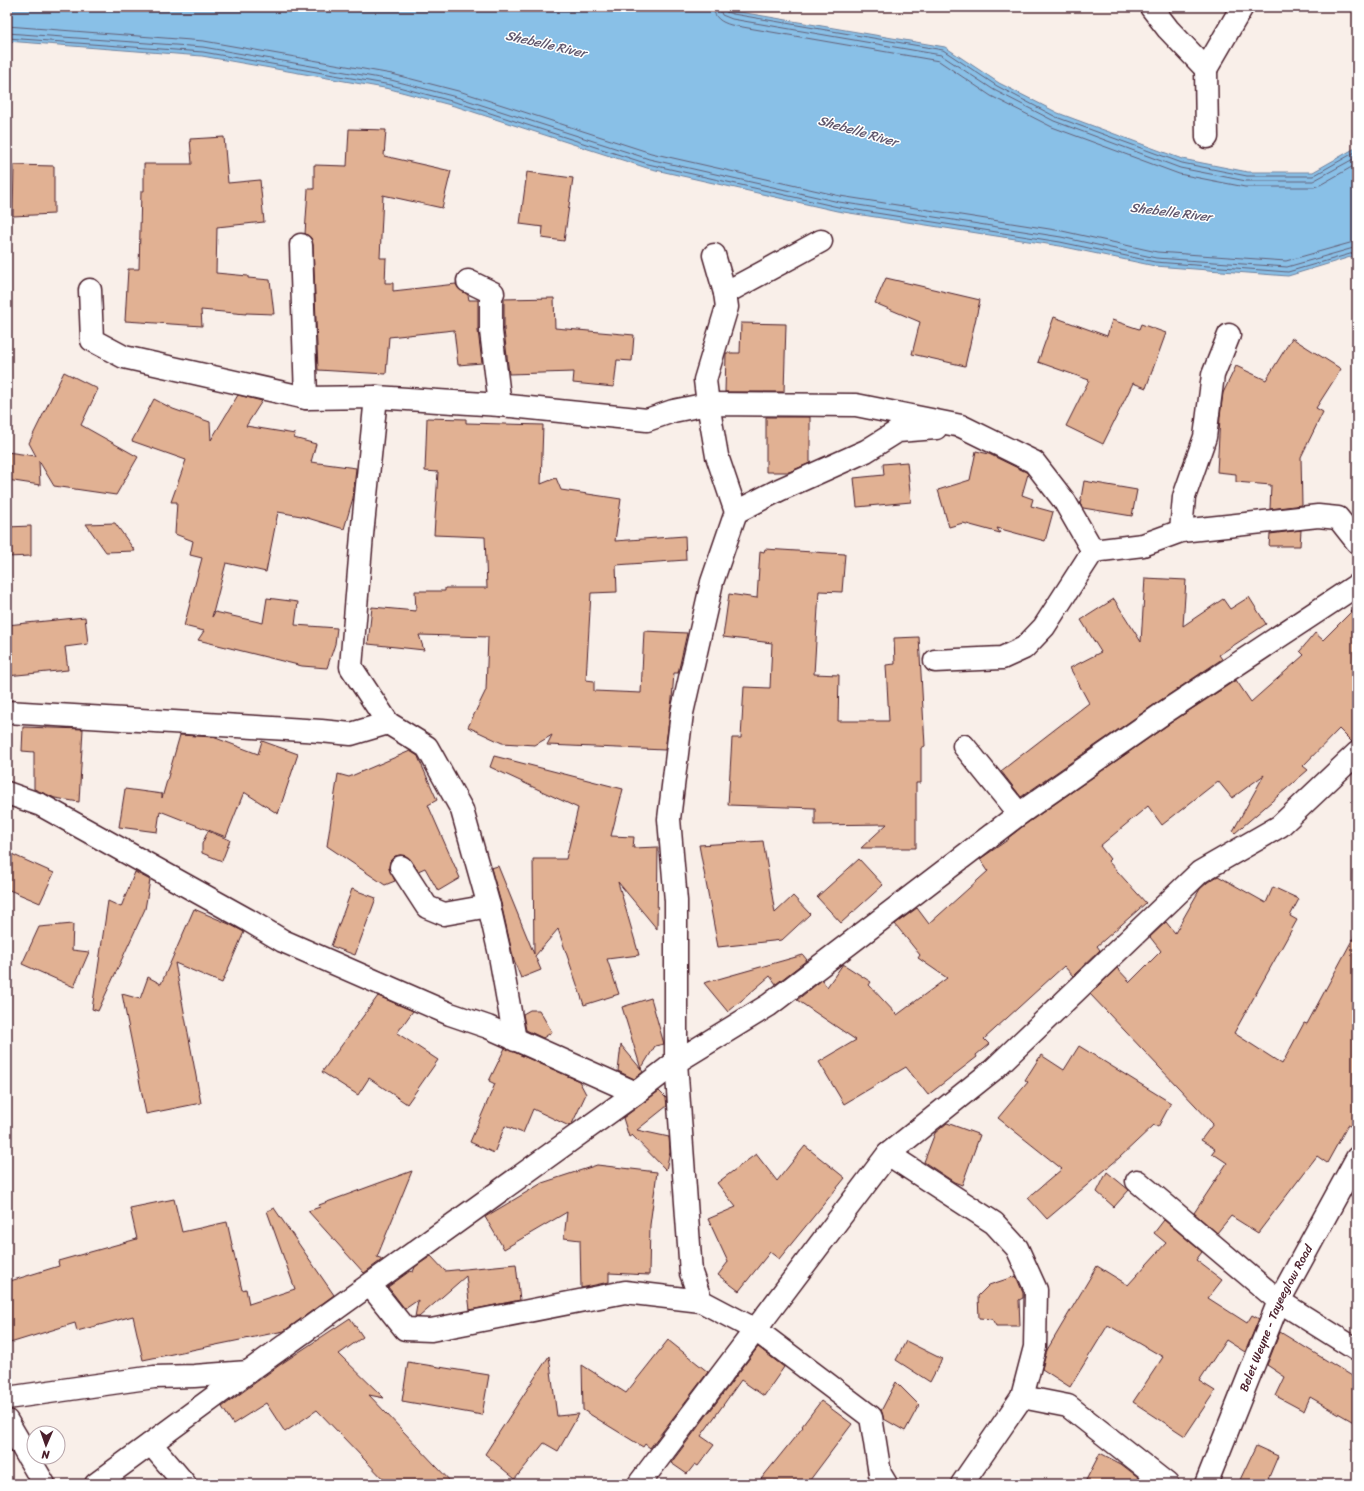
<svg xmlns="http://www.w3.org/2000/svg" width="1364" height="1491" viewBox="0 0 1364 1491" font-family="Sriracha,sans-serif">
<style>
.water{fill:#89c0e7;stroke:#70809c}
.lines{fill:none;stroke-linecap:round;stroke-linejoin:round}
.shore{stroke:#635f76;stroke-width:1}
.building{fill:#e1b193;stroke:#4a1f2b}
.street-casing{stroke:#4a1f2b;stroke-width:25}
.secondary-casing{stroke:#4a1f2b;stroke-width:25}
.street{stroke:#fff;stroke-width:22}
.secondary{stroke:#fff;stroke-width:22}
.labels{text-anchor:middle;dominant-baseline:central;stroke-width:3;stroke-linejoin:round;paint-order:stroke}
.street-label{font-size:12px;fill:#4a1f2b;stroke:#fff}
.water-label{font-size:13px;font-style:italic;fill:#60576d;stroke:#fff}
</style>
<rect width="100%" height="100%" fill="#f9efe9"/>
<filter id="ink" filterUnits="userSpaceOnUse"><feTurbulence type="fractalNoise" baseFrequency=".025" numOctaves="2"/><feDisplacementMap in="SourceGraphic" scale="8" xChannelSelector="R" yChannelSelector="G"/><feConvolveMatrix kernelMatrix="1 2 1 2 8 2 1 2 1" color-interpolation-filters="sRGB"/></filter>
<g filter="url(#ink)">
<path class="water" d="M7,7H723L734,11L945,47L999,83L1058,113L1182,159L1248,172H1313L1357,147V255L1288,276L1155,266L1060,246L837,211L647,168L458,107L390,89L202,56L7,41Z"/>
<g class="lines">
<g class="shore">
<path d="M713,7C714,18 721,22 731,25L939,61L991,96L1052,127L1179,174L1245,187H1314L1320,185L1357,164"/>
<path d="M719,7L722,15L732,19L941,55L994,90L1054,121L1180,168L1246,181H1313L1357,157"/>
<path d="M724,7L726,12L733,14L943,50L997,86L1056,117L1182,163L1247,176H1313L1357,151"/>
<path d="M7,26L204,41L392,74L462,92L651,153L840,196L1062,231L1157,252L1286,261L1357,241"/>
<path d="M7,33L203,47L391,80L460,98L649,159L839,202L1061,237L1156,258L1287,267L1357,247"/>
<path d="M7,38L203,52L391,85L459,103L648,164L838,207L1060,242L1155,262L1288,272L1357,252"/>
</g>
</g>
<g class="building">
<path d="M349,129L386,130L384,156L451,171L442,208L383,195L380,258H386L385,283H393V291L456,284L458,288L468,295L469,300H478V331L482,363L458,365L454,330L389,337L386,374L318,370L313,245L311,238L305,234L308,189H314V165L347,166Z"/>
<path d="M224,137L228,183L260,180L264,222L217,227L216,273L248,276V278L270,280L274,314L246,313V314L201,310L202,326L125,321L128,269H139L141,191H144V164H192L190,139Z"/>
<path d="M14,165L54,166V214L13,216Z"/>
<path d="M527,172L573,178L564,241L542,238L543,227L520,224Z"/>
<path d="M886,278L980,300L965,366L912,354L920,322L875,303Z"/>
<path d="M554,298L555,328L634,335L632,361L617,360L614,387L573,383L574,372L509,374L504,330V299Z"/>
<path d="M1054,317L1107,336L1112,320L1139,329L1141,324L1166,333L1146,388L1133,383L1103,444L1066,426L1089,380L1038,362Z"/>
<path d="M741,323L786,324L784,392H725L726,353H740Z"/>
<path d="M1292,338L1341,369L1316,408L1323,412L1301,457L1302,505L1270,509L1271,485L1236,482V474L1217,472L1220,417L1223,393L1236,366L1266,380Z"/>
<path d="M64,372L98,389L81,425L138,457L116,495L54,486L39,461L40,485L7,480V452L36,456L29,443Z"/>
<path d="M238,395L262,401L246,426L295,434L294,438L316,444L311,462L356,468L353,498L344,529L301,516L278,512L266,572L226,563L212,617L215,612L263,623L267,598L298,602L295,625L337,628L335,644L327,668L302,666L198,640L204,631L184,626L202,558L190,555L193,541L175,534L177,502H171L186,460L132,441L154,399L173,409L210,422L211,440Z"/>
<path d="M766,417H810V463L789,472H766Z"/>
<path d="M427,418L466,419V423L543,425L541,484L556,478L561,490L621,499L615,541L685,536L686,560L616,565L617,592L591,593L586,680L594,681V691L641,693L644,631L687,633L678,673H674L672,699L665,750L547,745L552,735L535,745L502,743L468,727L486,690L488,637L419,635L424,650L368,644L372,607L416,611L415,591H445V588H487L485,537L434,535L438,472L425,471Z"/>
<path d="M976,451L989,454L1026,472L1028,474L1022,495L1033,499L1031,506L1053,512L1045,541L997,528L1000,533L963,523L949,527L938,490L970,480Z"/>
<path d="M907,462L911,502L857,507L854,478L884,475L883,464Z"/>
<path d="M1084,481L1137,490L1132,516L1083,508L1080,504Z"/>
<path d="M115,523L135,551L106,552L86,524Z"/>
<path d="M31,526V556L7,557V527Z"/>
<path d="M1301,530L1300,546H1269L1270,534Z"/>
<path d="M765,549L845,554L842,592L819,591L814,674L839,675L838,721H889L886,665L895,664L894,638L919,637L925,746L921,748V783H916V848H861L887,824L815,825V808L728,805L732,738H741L744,687L770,688L772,643L723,637L729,594L757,598L760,551L764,552Z"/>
<path d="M1145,578L1186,580L1183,626L1223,599L1230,609L1249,597L1266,624L1219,655L1222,659L1158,702L1021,797L1001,771L1089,703L1070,668L1101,652L1081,620L1114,599L1141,642Z"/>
<path d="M1357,606V741L1352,742L1339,729L1303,766L1308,770L1235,833L1233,831L1264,775L1232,798L1218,781L1162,825L1148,806L1100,846L1110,859L1108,861L1146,903L1097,946L1100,950L1073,976L1064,966L984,1039L989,1044L976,1055L977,1057L928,1095L906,1067L844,1104L819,1062L856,1040L797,1000L822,980L827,987L843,964L871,982L869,985L897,1015L947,978L918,958L920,955L895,924L917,908L929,924L988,871L980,859L1009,839L1008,838L1026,824L1172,722L1236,680L1251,702L1304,655L1300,651L1315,633L1323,640Z"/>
<path d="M85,617L88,644L65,647L68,670L7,676V625Z"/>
<path d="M23,727L83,729L79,802L55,798L34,789V752L22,751Z"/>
<path d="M180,735L213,737L258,754L262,741L298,754L278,814L244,792L226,837L160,811L157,832L119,827L125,789L162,794V798Z"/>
<path d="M410,751L418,756L419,759L437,800L428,805L460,878L438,891L425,868L418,871L411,860L406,856L400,855L395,856L390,861L389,868L395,881L385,885L327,846L338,774L349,777Z"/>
<path d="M494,756L623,789L611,836L634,837L633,848L658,847L657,929L618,882L639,955L607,959L619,994L584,1005L558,929L535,956L541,970L521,978L514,961L501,903L491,868L498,866L534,954L533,859H566L578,808L490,767Z"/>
<path d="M208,831L230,840L222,861L202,853V844Z"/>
<path d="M763,841L775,913L793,896L810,914L782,940L718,947L699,845Z"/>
<path d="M7,852L54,873L40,903L7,889Z"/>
<path d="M859,859L883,885L841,923L817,897Z"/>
<path d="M135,872L150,880L145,909L98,1011L92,1009L108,901L121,907Z"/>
<path d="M1218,876L1266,903L1273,887L1299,899L1290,916L1297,920L1234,1033L1282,1064L1304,1023L1307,1024L1357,931V1129L1348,1125L1327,1163L1317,1156L1258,1233L1231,1216L1217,1233L1194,1213L1227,1163L1212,1153L1215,1149L1201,1140L1213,1124L1090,994L1117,968L1130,982L1161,951L1150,937L1166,922L1175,933L1200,889L1208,882Z"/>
<path d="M352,889L376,898L355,955L331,946Z"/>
<path d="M194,909L229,924L244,932L222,983L175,963L201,1103L146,1114L122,994L140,999L148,977L161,984Z"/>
<path d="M73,924L72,950L89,952L74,987L22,964L39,927Z"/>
<path d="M803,955L807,960L776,984L770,976L728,1012L704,983Z"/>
<path d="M378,996L413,1011L397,1033L438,1060L407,1104L369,1078L358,1095L322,1072Z"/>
<path d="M651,998L664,1044L655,1046L641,1069L643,1072L634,1079L618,1071L621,1045L641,1069L622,1007Z"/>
<path d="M530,1010H539L552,1032L543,1038L526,1030L523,1014Z"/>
<path d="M1079,1046L1171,1103L1158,1127L1154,1125L1119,1158L1047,1219L1028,1198L1062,1169L998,1118L1028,1082L1025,1080L1041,1055L1064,1070Z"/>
<path d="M505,1048L579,1081L586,1094L572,1124L569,1126L533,1109L523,1133L505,1126L494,1153L470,1142L495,1084L489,1081Z"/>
<path d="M659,1091L666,1098L667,1106L637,1130L669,1137L670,1151L666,1170L632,1135L629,1137L623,1118Z"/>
<path d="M947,1123L980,1135L962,1185L954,1182L924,1162L935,1133Z"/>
<path d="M805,1146L845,1178L779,1259L770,1252L739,1291L718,1275L728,1262L708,1219L736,1207L717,1183L756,1154L777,1181Z"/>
<path d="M597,1165L657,1172L650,1225L649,1275L609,1273V1282L581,1288L580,1240L564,1238L567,1212L504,1249L485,1217L542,1183Z"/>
<path d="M412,1171L377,1257L383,1259L364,1273L308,1211L320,1207L319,1205Z"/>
<path d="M1107,1172L1129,1190L1114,1207L1097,1192Z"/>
<path d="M174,1199L182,1232L227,1222L242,1290L246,1289L249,1304L295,1289L267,1211L274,1208L334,1295L284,1331L143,1360L133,1316L77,1331L75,1323L7,1344V1282L59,1266L58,1261L137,1239L130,1208Z"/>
<path d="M1164,1220L1202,1252L1196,1260L1222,1280L1208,1298L1247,1323L1252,1315L1259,1319L1245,1352L1226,1340L1199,1381L1215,1391L1185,1436L1133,1402L1163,1357L1108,1325L1070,1387L1042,1369L1047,1350L1097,1266L1128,1285L1166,1243L1154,1233Z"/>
<path d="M431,1256L445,1271L516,1264L520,1300L470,1310L466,1276L419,1317H415L418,1300L405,1309L388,1287L410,1271L413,1272L415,1267Z"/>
<path d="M1016,1276L1023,1293V1298L1019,1300L1020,1326H996L992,1319L979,1318L978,1296L989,1285Z"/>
<path d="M350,1318L363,1337L339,1354L384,1398L369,1395L453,1484H388L317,1410L285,1432L266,1403L233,1424L222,1407L281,1364Z"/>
<path d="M1280,1332L1357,1379V1424L1310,1397L1304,1411L1276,1396L1285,1377L1267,1365Z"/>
<path d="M668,1340L708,1372L650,1448L645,1444L643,1447L583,1410L582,1365L626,1393Z"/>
<path d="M906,1341L942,1359L930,1382L896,1360Z"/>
<path d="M758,1347L784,1367L764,1396L741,1380L701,1436L714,1445L698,1466L695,1464L687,1474L671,1463Z"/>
<path d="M549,1356L557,1416L579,1414L558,1451L544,1443L515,1479L485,1454Z"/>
<path d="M408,1362L489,1375L482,1415L402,1401Z"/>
<path d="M896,1382L919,1405L905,1431L884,1419L881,1411Z"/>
<path d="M821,1401L852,1424L807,1484H757L803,1427L802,1426Z"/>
<path d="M1256,1446L1278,1456L1266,1484H1238Z"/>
<path d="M1100,1453L1121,1464L1147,1484H1084Z"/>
</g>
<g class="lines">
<defs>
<g id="street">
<path d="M1151,7L1168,29L1206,69L1242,7"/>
<path d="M1206,69L1207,137"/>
<path d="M301,245L306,398"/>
<path d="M468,281L493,293L491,294V331L500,405"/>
<path d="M90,290L92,340L124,357L306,398L376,397L500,405L647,420L673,411L708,404L856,405L961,426L1034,462L1065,502L1093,551"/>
<path d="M725,293L821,241"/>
<path d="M376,397L362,535L351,667L388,723L427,747L462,810L489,906L499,950L515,1040"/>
<path d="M736,512L779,490L866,451L898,431L936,428"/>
<path d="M1181,531L1184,497L1205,437L1213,375L1229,335"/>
<path d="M1093,551L1143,545L1181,531L1318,516L1338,518L1357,542"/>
<path d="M935,661L1002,658L1024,648L1044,627L1093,551"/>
<path d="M7,712L321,731L351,734L388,723"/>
<path d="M964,746L1019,814"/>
<path d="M7,793L41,805L248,920L283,941L450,1014L488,1027L636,1093"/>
<path d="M401,867L427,907L444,914L489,906"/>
<path d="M888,1154L994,1223L1017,1248L1036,1290L1035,1347L1022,1397L962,1484"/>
<path d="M1137,1181L1279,1301L1357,1350"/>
<path d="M370,1285L405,1329L431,1330L625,1292L701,1301L756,1330L871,1417L880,1474L886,1484"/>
<path d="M701,1301L691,1273L676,1062V901L669,819L682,713L712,582L736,512L717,456L708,404L705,380L727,307L725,293L714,255"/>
<path d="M1022,1397L1068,1406L1167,1484"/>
<path d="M7,1398L154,1377L194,1376L248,1372"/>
<path d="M7,1421L44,1484"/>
<path d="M151,1444L185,1484"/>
<path d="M96,1484L248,1372L636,1093L676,1062L769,1005L1019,814L1165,712L1357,585"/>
<path d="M639,1484L888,1154L993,1070L1200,872L1280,826L1357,753"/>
</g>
<g id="secondary">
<path id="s1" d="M1206,1484L1279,1301L1357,1158"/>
</g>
</defs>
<use href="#street" class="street-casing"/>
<use href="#secondary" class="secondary-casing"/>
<use href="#street" class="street"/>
<use href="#secondary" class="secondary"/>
</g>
</g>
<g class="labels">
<g class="street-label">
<text stroke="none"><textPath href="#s1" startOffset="180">Belet Weyne - Tayeeglow Road</textPath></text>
</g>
<g class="water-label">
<text transform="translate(546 44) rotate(13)">Shebelle River</text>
<text transform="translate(858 131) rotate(16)">Shebelle River</text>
<text transform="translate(1171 212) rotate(7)">Shebelle River</text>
</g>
</g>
<rect width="1364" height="1491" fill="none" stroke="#fff" stroke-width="24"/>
<rect x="12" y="12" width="1340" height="1467" fill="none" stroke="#4a1f2b" stroke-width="1.5" filter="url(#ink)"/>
<g transform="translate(46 1445) rotate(182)"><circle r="19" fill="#ffffff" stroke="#b7a5aa"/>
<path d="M0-3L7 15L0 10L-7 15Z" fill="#4a1f2b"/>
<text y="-6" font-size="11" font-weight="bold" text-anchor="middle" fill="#4a1f2b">N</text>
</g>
</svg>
